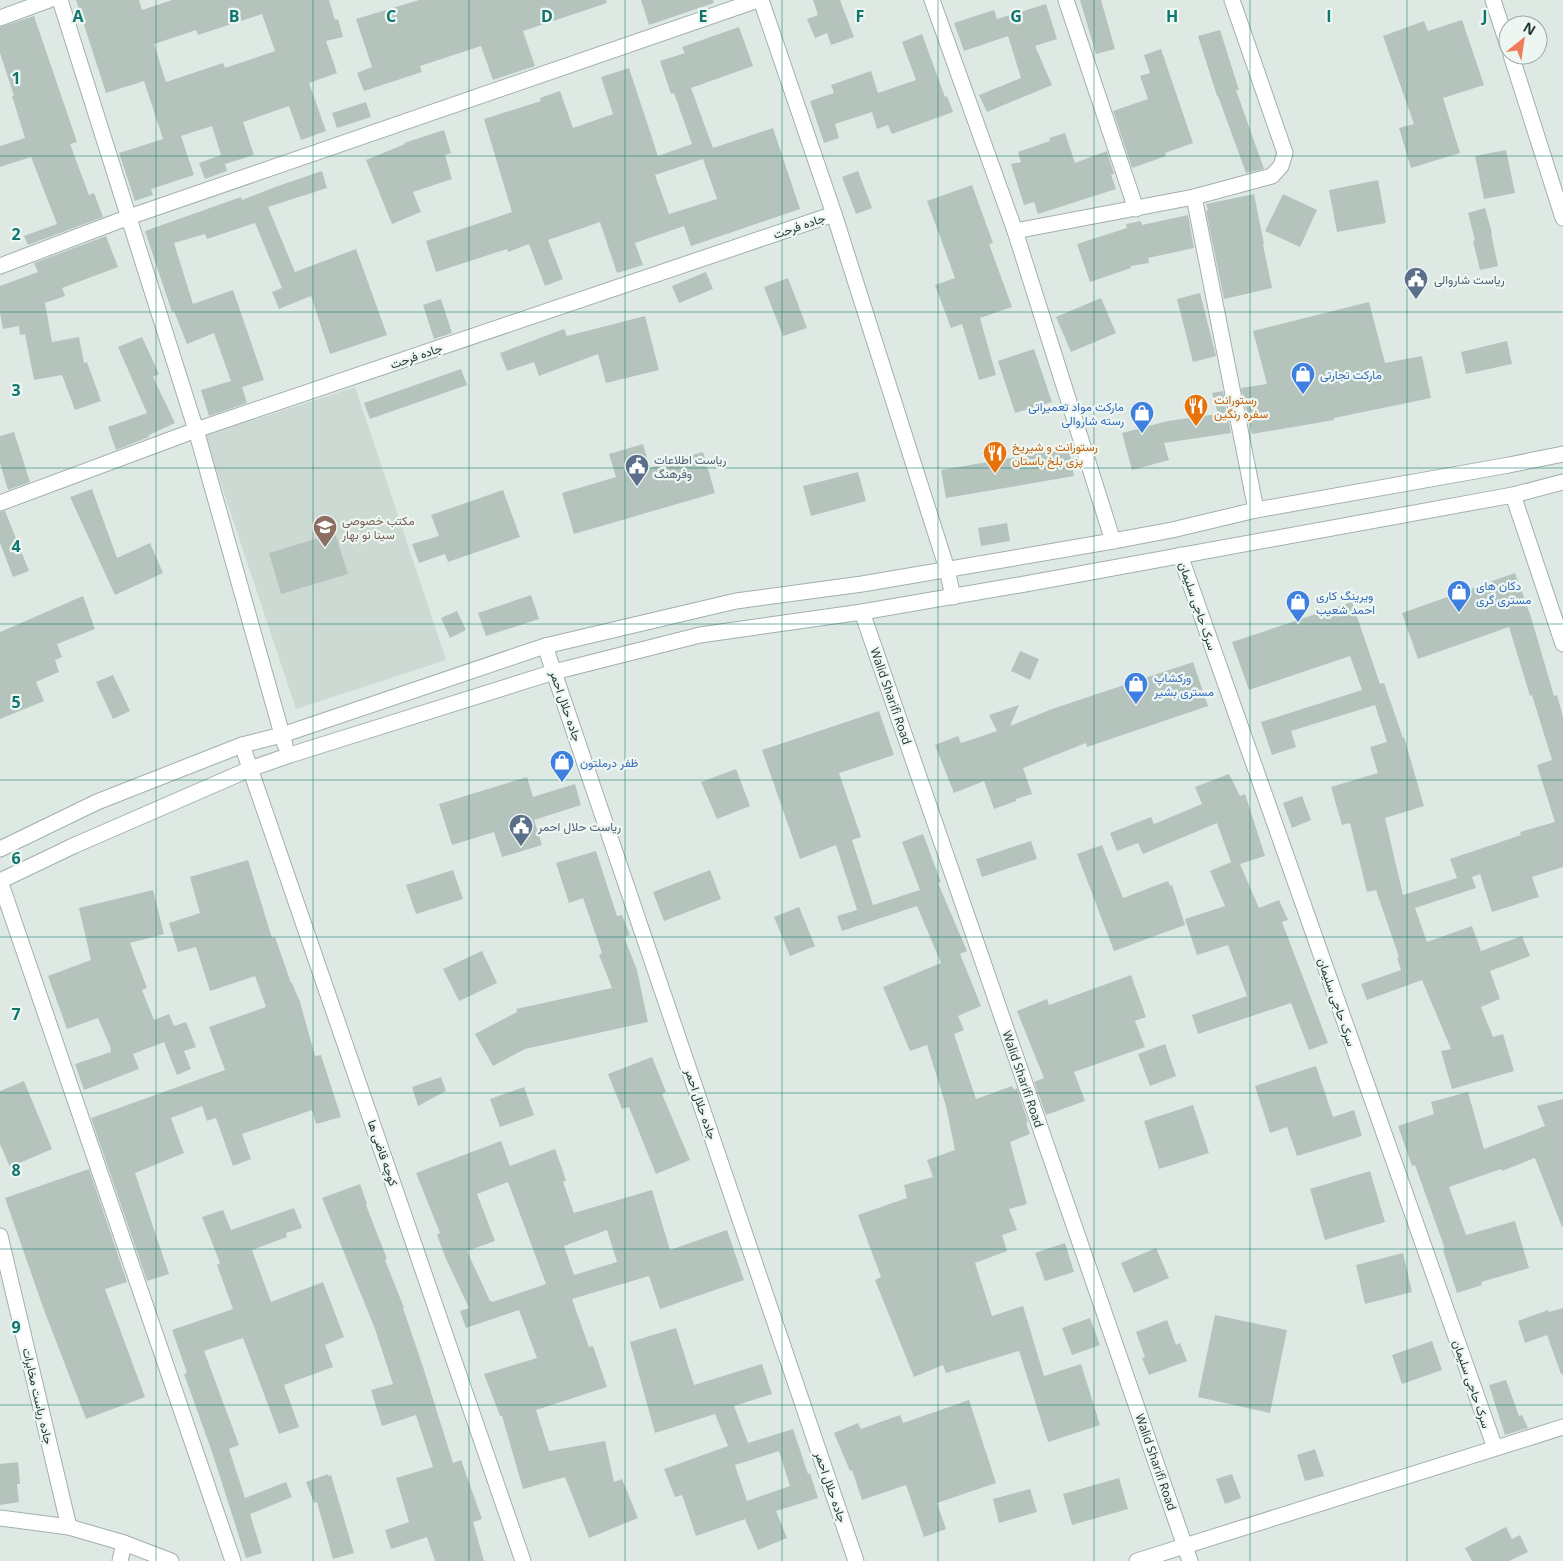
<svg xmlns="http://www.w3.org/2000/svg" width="1563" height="1561" viewBox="0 0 1563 1561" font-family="'Open Sans',Vazirmatn,sans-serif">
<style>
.built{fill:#cdd9d3}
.building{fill:#b4c4bd;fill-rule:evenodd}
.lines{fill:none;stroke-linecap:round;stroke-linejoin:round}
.minor-casing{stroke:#a1b0ab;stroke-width:17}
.minor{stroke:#fff;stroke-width:15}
.grid{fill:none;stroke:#0f766e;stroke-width:1;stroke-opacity:0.55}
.labels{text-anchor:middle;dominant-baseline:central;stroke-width:4.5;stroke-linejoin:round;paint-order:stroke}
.street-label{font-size:12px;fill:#203832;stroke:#eef6f2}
.service-label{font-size:12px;fill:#4e5e75;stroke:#eef6f2;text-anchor:start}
.shop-label{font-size:12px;fill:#366cbe;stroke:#eef6f2;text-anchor:start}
.food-label{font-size:12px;fill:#c56008;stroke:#eef6f2;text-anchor:start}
.education-label{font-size:12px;fill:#785e54;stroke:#eef6f2;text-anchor:start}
.grid-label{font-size:16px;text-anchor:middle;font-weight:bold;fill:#0f766e;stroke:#eef6f2;stroke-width:4.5;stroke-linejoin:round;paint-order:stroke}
</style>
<rect width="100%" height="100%" fill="#dee9e4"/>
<path class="built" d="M355,387L446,660L296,709L205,436Z"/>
<g class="building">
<path d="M76,0H139L142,10L172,0H329L335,20L338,19L343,37L326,41L337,73L309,83L326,131L301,140L289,106L243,122L254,155L225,164L227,171L205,179L199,163L221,155L212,126L181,136L194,175L151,189L153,195L135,201L119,153L163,139L144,81L106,93ZM262,14L275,51L225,68L223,63L166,82L154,44L196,30L198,35Z"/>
<path d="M419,0H606L607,3L523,31L535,66L493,80L481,46L420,66L422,72L364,91L357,73L372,67L356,19Z"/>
<path d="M641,0H713L714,3L649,25Z"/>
<path d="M813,0H840L854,37L831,45L827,33L815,38L807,19L818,15Z"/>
<path d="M1080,0H1101L1115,49L1096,54Z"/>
<path d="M1046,4L1057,39L1035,46L1052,85L987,112L979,95L1021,78L1008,36L964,51L954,23L994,10L997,19Z"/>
<path d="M34,16L77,142L70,144L89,195L94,193L103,217L28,245L24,236L57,224L31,157L0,167V146L25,138L12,96H14L0,53V27Z"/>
<path d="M1462,20L1484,85L1443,98L1460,153L1411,168L1399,128L1414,124L1383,36L1424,21L1428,31Z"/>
<path d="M739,27L753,66L691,88L713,148L773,128L800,209L691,246L684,226L635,243L643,265L617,273L600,222L548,240L563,279L545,286L529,244L508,252L507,249L436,272L426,241L512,212L484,119L541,101L540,98L560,91L573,128L613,114L601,77L629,68L658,156L692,144L674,93L671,94L660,61L685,53L682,47ZM703,159L717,199L669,214L655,175Z"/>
<path d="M1220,30L1239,90H1236L1264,169L1246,173L1218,96H1217L1198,36Z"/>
<path d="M922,34L945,97L947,96L953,112L892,134L888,125L877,129L872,112L835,124L839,138L824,143L810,101L834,93L831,85L871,71L878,93L916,80L902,42Z"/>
<path d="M1161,49L1193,143L1165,153L1166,156L1132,168L1113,111L1148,99L1140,76L1150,73L1144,55Z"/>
<path d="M366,102L371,117L337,128L332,113Z"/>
<path d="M444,130L451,153L445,155L452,179L413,192L421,212L392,224L366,160L405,144L404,143Z"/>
<path d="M1065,133L1075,163L1107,151L1114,174L1111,175L1116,189L1038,214L1034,202L1024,205L1011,164L1021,162L1018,152L1050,141L1049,138Z"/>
<path d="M1506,150L1515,193L1484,199L1475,156Z"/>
<path d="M322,171L327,188L268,207L295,272L356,249L387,335L330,354L311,296L279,309L272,292L282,288L255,223L207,239L205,234L174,243L193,304L233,290L264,380L242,387L247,403L209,416L201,390L231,381L214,333L187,344L174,311L172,312L145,231L241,197L242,200L278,186Z"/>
<path d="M858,171L872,208L856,214L842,177Z"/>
<path d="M1378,180L1386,223L1337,232L1329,190Z"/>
<path d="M972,185L993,243L989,244L1012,307L980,318L996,375L979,380L962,324L951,328L935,285L955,278L927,201Z"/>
<path d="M1254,194L1264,244L1263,245L1272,288L1224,299L1206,211L1208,210L1206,204Z"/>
<path d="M1283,194L1317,210L1300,247L1265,231Z"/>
<path d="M1485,208L1492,233H1491L1498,266L1480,270L1473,241L1475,240L1468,213Z"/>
<path d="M1188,215L1194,248L1148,258L1149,263L1130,266L1131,268L1090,282L1077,244L1127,228L1126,224L1141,221L1142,225Z"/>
<path d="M106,236L118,267L62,288L65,296L45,303L52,342L79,337L84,363L87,362L101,401L75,410L62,375L34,380L25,334L20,335L19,326L3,329L0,313V286L38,272L34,263Z"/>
<path d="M706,272L713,289L679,303L672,286Z"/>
<path d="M788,278L807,328L783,336L764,287Z"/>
<path d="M1200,293L1216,356L1193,362L1177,299Z"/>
<path d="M1101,298L1116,333L1071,352L1056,317Z"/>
<path d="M441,299L452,333L434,339L423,305Z"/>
<path d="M1369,302L1385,363L1422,356L1431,398L1334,418V420L1252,434L1241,388L1267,384L1253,331Z"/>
<path d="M645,316L659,370L606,383L598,354L539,376L534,362L507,371L500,353L564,329L567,336Z"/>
<path d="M142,337L159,374L153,377L175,423L149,435V437L116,450L108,427L147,413L118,347Z"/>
<path d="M1507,341L1512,364L1466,374L1461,352Z"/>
<path d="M1034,349L1052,402L1015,413L998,361Z"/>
<path d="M461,369L467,385L370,419L364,403Z"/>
<path d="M1223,391L1231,433L1164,443L1169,460L1132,470L1122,433L1168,421L1218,414L1212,393Z"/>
<path d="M14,432L30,482L8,490L0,463V436Z"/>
<path d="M643,444L650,468L703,452L715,493L574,534L562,493L616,477L609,454Z"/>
<path d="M1069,448L1074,476L946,498L941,470Z"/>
<path d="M858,472L866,501L811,516L803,486Z"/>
<path d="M92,489L117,558L150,543L163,573L115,595L70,497Z"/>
<path d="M503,490L520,537L448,562L445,554L419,563L412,544L439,536L431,515Z"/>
<path d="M5,511L29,571L13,577L0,543V512Z"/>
<path d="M1007,523L1010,541L981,546L978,528Z"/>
<path d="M335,533L348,574L281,594L269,553Z"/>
<path d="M1515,573L1531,617L1554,696L1557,695L1563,717V867L1532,877L1539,897L1492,912L1480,874L1472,877L1476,888L1415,908L1427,942L1472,926L1481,951L1522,936L1530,956L1490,971L1500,999L1481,1007L1493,1037L1503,1034L1514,1071L1452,1089L1441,1051L1451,1049L1422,980L1367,1000L1361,984L1401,970L1397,958L1399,957L1376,890L1367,892L1350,823L1342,825L1331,787L1378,773L1370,747L1387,742L1375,705L1291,731L1296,747L1272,755L1261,722L1362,690L1350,656L1249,690L1232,642L1352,602L1380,684L1384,683L1403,738L1404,737L1424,806L1385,818L1403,895L1457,878L1450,859L1521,835L1520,832L1555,822L1537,765L1552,760L1532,695L1530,696L1509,627L1418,659L1402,613Z"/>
<path d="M531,595L539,619L486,636L478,613Z"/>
<path d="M83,596L95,629L57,644L62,657L55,660L59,672L36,682L44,701L0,719V632Z"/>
<path d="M457,611L466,630L450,638L441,618Z"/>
<path d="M1020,651L1039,659L1030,680L1011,671Z"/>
<path d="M1193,662L1208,706L1087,747L1086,743L1023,768L1032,794L1016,799V801L994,809L984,781L954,793L935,745L958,736L961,743L997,731L989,715L1019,705L1010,726L1052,709Z"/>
<path d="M113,675L130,711L113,719L96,682Z"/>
<path d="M879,711L894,755L839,773L861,837L852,840L873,905L920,890L902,842L923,834L941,882L938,883L967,951L960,954L981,1006L958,1016L964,1030L954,1034L976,1099L1012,1086L1014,1090L1017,1088L1028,1122L1026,1123L1030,1134L1010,1142L1027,1204L1009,1209L1017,1230L1002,1235L1007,1251L975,1263L992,1316L1023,1306L1044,1376L1081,1364L1100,1425L1048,1442L1019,1351L946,1373L943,1365L914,1377L875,1280L881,1277L858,1215L907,1198L904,1185L933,1177L927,1160L955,1150L946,1106L927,1045L910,1051L883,987L941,963L917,906L842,931L837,916L857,910L836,845L800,859L762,750Z"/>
<path d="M736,769L750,806L717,819L701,782Z"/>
<path d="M1229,774L1240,796L1245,794L1265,856L1240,864L1259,908L1279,900L1288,920L1282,922L1328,1043L1309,1050L1291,1003L1198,1034L1192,1015L1247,996L1228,945L1197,955L1185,919L1225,906L1210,871L1231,862L1217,823L1143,854L1138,843L1117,851L1110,833L1151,817L1154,824L1202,804L1195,787Z"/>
<path d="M527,777L533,797L575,784L581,805L534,820L542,845L502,857L494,832L452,845L439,804Z"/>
<path d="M1302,796L1311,820L1292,828L1283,803Z"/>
<path d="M1031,841L1037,859L982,877L976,859Z"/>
<path d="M1102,845L1123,898L1168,881L1170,886L1172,885L1185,925L1114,951L1077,854Z"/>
<path d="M596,851L617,916L622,915L630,935L624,937L637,970L648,1022L525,1049L493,1066L475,1034L517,1012L516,1009L612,988L599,955L602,953L583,898L569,903L556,863Z"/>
<path d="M248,860L272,938L275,937L291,983H292L300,1002L315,1056L321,1055L341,1117L316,1124L312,1110L242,1134L251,1159L233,1166L216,1118L207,1121L202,1106L171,1118L184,1153L135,1173L169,1274L147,1281L91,1118L225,1070L209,1027L266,1007L255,976L210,991L196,947L178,952L169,923L200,913L190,877Z"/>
<path d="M453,870L463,899L416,914L406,885Z"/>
<path d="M710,870L721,899L664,921L653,892Z"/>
<path d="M153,890L164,934L130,943L147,988L142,990L154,1020L169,1014L174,1026L186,1022L196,1047L184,1051L191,1069L177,1075L164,1042L133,1054L139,1069L84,1090L75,1064L111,1052L110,1046L98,1018L67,1029L48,976L91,960L79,908Z"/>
<path d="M799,907L815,946L790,956L774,917Z"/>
<path d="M482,951L497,983L459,1001L443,969Z"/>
<path d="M1131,975L1146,1017L1135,1021L1145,1047L1074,1072L1085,1101L1046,1115L1034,1082L1044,1078L1017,1011L1047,999L1049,1005Z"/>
<path d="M1165,1044L1176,1076L1150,1086L1138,1054Z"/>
<path d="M652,1057L666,1092L662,1094L690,1160L656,1174L629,1107L622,1109L608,1074Z"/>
<path d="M1316,1066L1333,1117L1354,1110L1362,1136L1297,1156L1287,1127L1270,1133L1255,1086Z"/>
<path d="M441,1077L446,1091L418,1106L412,1087Z"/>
<path d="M24,1081L52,1149L10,1167L0,1144V1091Z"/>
<path d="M524,1087L534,1115L500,1127L490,1099Z"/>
<path d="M1468,1092L1484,1149L1545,1126L1537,1106L1563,1099V1226L1562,1227L1535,1158L1502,1171L1501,1169L1449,1187L1466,1235L1515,1221L1529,1268L1481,1282L1482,1285L1457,1293L1443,1250L1445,1249L1415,1165L1412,1166L1398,1126L1434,1114L1431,1102Z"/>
<path d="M1193,1105L1209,1153L1159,1169L1144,1121Z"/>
<path d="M501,1141L510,1166L555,1149L566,1180L563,1182L574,1213L652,1190L670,1250L727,1230L744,1280L660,1309L649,1276L572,1299L589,1347L593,1346L607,1387L536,1410L549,1451L605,1441L614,1482L622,1479L638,1518L589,1538L565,1477L523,1489L502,1416H500L484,1374L537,1358L519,1310L466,1328L460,1311L469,1308L446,1259L437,1235L440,1233L416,1173ZM508,1182L546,1284L492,1302V1301H490L467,1251L495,1241L477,1194ZM607,1230L617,1262L574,1275L564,1246Z"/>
<path d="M89,1169L127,1282L105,1289L145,1397L86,1419L44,1310L5,1198Z"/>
<path d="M1370,1171L1385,1222L1325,1240L1310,1189Z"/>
<path d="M360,1184L367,1204L366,1205L387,1259L385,1260L404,1308H403L423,1367L453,1463L461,1460L482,1519L473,1522L484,1561H435L427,1537L391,1549L385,1530L409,1522L396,1478L433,1467L416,1415L382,1426L371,1390L393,1384L375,1329L322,1198Z"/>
<path d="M294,1208L302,1228L286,1233L287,1237L252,1250L271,1302L323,1282L344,1337L325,1345L333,1367L284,1385L299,1427L279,1434L243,1338L204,1351L239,1445L229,1449L245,1498L286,1482L292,1497L250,1514L262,1553L246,1558L212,1452L184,1374L187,1373L172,1330L233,1309L217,1265L220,1263L202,1217L223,1210L231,1230Z"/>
<path d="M1065,1243L1074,1272L1045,1281L1035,1253Z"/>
<path d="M1156,1248L1169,1278L1134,1293L1121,1263Z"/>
<path d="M1403,1253L1412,1292L1365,1304L1356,1265Z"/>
<path d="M1563,1308V1374H1561L1547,1335L1525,1343L1518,1321L1548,1310L1549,1312Z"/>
<path d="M1215,1315L1287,1330L1270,1413L1198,1397Z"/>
<path d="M1090,1318L1100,1345L1072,1355L1062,1328Z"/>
<path d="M1167,1320L1176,1345L1180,1343L1187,1361L1149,1375L1142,1358L1145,1357L1136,1332Z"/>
<path d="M676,1328L694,1385L762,1364L772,1394L734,1406L748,1443L793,1429L808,1474L810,1473L818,1498L776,1511L787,1538L758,1550L745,1519L696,1536L682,1495L675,1497L664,1469L728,1446L715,1414L655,1433L630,1342ZM779,1451L790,1486L747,1501L735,1465Z"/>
<path d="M1432,1341L1442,1370L1402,1384L1392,1355Z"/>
<path d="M1506,1380L1519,1416L1522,1415L1528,1428L1505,1435L1489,1385Z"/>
<path d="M969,1400L996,1483L937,1503L946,1529L924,1537L906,1485L862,1500L852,1470L850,1471L834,1433L858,1423L861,1429L900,1415L903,1423Z"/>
<path d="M1315,1449L1324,1476L1305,1481L1297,1455Z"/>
<path d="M18,1462L20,1484H17L19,1502L0,1505V1464Z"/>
<path d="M328,1474V1476L331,1475L354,1553L333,1559L317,1502L314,1503L306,1482Z"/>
<path d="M1232,1474L1241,1498L1225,1504L1216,1479Z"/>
<path d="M1119,1478L1128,1509L1072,1525L1063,1494Z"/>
<path d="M1030,1489L1037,1512L999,1523L993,1499Z"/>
<path d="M1506,1527L1512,1539L1520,1535L1528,1552L1509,1561H1472L1465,1548Z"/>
</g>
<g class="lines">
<defs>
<g id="minor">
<path d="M60,0L196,430L285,745"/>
<path d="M761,0L834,214L947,569L953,597"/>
<path d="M932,0L1015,231L1113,541"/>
<path d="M1066,0L1136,209"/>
<path d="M1493,0L1508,46"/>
<path d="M0,18L49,0"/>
<path d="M1511,55L1563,218"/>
<path d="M1194,197L1256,510"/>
<path d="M1015,231L1194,197L1272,176L1281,166L1285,153L1232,0"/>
<path d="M0,266L129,217L758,0"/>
<path d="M1513,495L1563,644"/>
<path d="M0,503L196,430L834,214"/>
<path d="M1180,555L1495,1448"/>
<path d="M862,612L1190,1561"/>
<path d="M545,646L856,1561"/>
<path d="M242,745L523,1561"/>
<path d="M0,849L97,802L242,745L282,735L545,646L736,601L862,584L1113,541L1172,530L1256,510L1509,465L1563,454"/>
<path d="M0,881L73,846L250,769L290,755L554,672L700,635L862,612L1025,584L1513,495L1563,482"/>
<path d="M0,881L233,1561"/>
<path d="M0,1236L69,1527"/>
<path d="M0,1518L69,1527L124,1543L171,1561"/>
<path d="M120,1561L124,1543"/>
<path d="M1137,1561L1563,1427"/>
</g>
</defs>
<use href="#minor" class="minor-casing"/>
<use href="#minor" class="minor"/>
</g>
<path class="grid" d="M156,0V1561M313,0V1561M469,0V1561M625,0V1561M782,0V1561M938,0V1561M1094,0V1561M1250,0V1561M1407,0V1561M0,156H1563M0,312H1563M0,468H1563M0,624H1563M0,780H1563M0,937H1563M0,1093H1563M0,1249H1563M0,1405H1563"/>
<defs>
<symbol id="civic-pin" viewBox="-11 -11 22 30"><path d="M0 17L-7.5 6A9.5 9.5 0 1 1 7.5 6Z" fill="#5c6f8a" stroke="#eef6f2"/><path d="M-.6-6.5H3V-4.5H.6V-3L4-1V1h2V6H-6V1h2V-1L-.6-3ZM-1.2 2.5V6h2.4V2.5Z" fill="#fff"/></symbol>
<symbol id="shop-pin" viewBox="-11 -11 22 30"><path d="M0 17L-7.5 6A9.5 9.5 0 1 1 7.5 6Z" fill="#3f7fe0" stroke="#eef6f2"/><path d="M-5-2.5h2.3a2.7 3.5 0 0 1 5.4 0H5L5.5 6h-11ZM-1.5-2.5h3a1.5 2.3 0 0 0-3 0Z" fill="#fff"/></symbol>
<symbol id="restaurant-pin" viewBox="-11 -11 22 30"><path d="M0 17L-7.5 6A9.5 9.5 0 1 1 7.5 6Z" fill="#e8710a" stroke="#eef6f2"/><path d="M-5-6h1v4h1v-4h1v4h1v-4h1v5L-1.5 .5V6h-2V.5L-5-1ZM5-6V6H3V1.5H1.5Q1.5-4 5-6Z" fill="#fff"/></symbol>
<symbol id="school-pin" viewBox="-11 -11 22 30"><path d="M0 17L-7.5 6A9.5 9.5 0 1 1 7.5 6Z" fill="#8d6e63" stroke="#eef6f2"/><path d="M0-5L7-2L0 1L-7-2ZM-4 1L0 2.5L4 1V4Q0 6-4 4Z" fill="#fff"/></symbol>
</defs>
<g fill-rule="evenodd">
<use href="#civic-pin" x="1402" y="265" width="28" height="38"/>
<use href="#shop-pin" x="1289" y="360" width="28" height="38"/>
<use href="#restaurant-pin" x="1182" y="392" width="28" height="38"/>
<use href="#shop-pin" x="1128" y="399" width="28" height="38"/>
<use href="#restaurant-pin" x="981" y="439" width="28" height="38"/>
<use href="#civic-pin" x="623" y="452" width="28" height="38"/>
<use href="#school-pin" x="311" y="513" width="28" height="38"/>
<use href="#shop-pin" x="1445" y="578" width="28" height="38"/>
<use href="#shop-pin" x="1284" y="588" width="28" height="38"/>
<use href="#shop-pin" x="1122" y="670" width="28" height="38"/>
<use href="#shop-pin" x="548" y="748" width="28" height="38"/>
<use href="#civic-pin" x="507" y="812" width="28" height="38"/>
</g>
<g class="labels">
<g class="street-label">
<text transform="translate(799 226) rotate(-19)">جاده فرحت</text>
<text transform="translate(416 356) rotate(-19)">جاده فرحت</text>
<text transform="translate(1198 606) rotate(71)">سرک حاجی سلیمان</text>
<text transform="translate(891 696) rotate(71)">Walid Sharifi Road</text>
<text transform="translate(566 706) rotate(71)">جاده حلال احمر</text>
<text transform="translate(1337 1002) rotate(71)">سرک حاجی سلیمان</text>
<text transform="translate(1023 1079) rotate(71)">Walid Sharifi Road</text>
<text transform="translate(701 1104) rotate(71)">جاده حلال احمر</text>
<text transform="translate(383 1153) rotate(71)">کوچه قاضی ها</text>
<text transform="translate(1472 1384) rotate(71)">سرک حاجی سلیمان</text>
<text transform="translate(38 1396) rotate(77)">جاده ریاست مخابرات</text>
<text transform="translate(1156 1462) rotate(71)">Walid Sharifi Road</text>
<text transform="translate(831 1487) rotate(71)">جاده حلال احمر</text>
</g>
<g class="service-label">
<text x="1434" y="279">ریاست شاروالی</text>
<text x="654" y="459">ریاست اطلاعات<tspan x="654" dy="14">وفرهنگ</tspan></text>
<text x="538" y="826">ریاست حلال احمر</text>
</g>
<g class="shop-label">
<text x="1320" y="374">مارکت تجارتی</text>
<text x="1124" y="406" text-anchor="end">مارکت مواد تعمیراتی<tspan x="1124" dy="14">رسته شاروالی</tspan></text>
<text x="1476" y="585">دکان های<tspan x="1476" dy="14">مستری گری</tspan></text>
<text x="1316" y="595">ویرینگ کاری<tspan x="1316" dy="14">احمد شعیب</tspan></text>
<text x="1154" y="677">ورکشاپ<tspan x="1154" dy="14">مستری بشیر</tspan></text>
<text x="580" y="762">ظفر درملتون</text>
</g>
<g class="food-label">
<text x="1214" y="399">رستورانت<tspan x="1214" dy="14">سفره رنگین</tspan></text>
<text x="1012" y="446">رستورانت و شیریخ<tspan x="1012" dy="14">پزی بلخ باستان</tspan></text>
</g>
<g class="education-label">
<text x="342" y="520">مکتب خصوصی<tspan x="342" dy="14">سینا نو بهار</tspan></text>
</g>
</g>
<g class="grid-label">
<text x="78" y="22">A</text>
<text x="234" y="22">B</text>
<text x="391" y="22">C</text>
<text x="547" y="22">D</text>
<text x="703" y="22">E</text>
<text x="860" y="22">F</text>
<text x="1016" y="22">G</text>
<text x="1172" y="22">H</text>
<text x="1329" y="22">I</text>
<text x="1485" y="22">J</text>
<text x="16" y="84">1</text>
<text x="16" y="240">2</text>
<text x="16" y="396">3</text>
<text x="16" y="552">4</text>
<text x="16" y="708">5</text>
<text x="16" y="864">6</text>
<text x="16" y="1020">7</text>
<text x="16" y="1176">8</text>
<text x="16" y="1333">9</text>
</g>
<g transform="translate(1523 40) rotate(30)"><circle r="24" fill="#eef6f2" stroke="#9caaa5"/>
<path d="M0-4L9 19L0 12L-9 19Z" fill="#ee7c58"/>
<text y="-8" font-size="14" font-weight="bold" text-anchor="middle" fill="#203832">N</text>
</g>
</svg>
